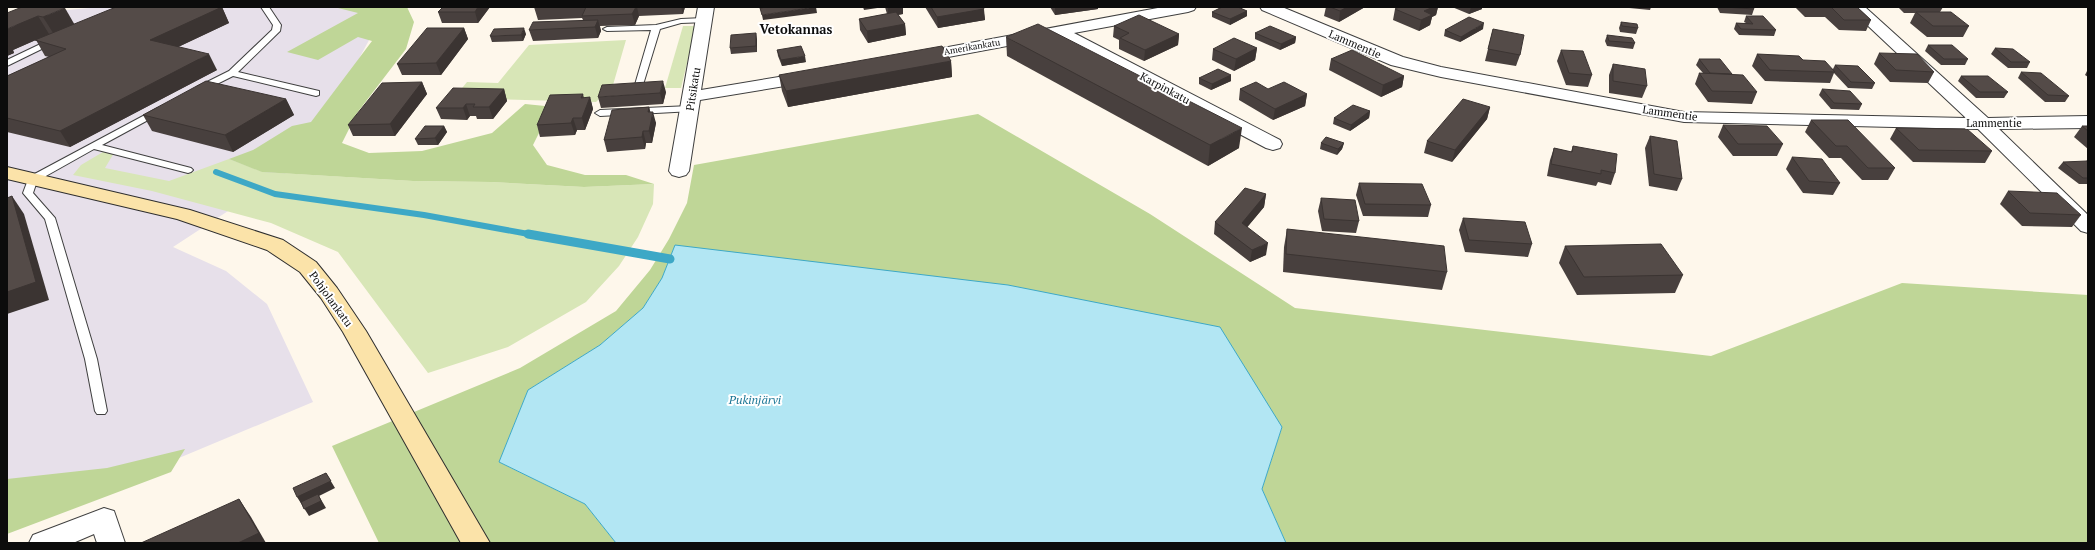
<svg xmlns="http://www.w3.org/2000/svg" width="2095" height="550" viewBox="0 0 2095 550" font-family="'PT Serif',serif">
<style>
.industrial{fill:#e7e0ea}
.green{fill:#d8e6b7}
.forest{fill:#bfd697}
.water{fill:#b2e6f3;stroke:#3da8c6}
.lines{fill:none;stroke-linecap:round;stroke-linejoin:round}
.stream-far1{stroke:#3da8c6;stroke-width:6}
.stream{stroke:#3da8c6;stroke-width:9}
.service-casing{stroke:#3f3f3f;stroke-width:2}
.minor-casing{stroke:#3f3f3f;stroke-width:2}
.secondary-casing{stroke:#2e2e2e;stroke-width:2}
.service{fill:#fff;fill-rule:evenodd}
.minor{fill:#fff;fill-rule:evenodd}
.secondary{fill:#fbe3a9;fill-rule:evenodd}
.wall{fill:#48403e}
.shaded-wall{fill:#3b3432}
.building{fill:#544b48;stroke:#3b3432}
.labels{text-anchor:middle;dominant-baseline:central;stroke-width:4;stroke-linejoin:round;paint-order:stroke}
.far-street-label{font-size:9px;fill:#0c0c0c;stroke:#fff}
.street-label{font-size:11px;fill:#0c0c0c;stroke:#fff}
.water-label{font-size:12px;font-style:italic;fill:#1c7796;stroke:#fff}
.far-district-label{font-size:13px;font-weight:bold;fill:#0c0c0c;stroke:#fff}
</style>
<rect width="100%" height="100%" fill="#fef7eb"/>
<path class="industrial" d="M102,7H387L303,162L173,247L226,271L267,304L313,402L100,491L7,526V15Z"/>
<g class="green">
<path d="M683,26H696L681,88H665Z"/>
<path d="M626,40L613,85L596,102L454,98L467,82L498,83L529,45Z"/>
<path d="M103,152L114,153L105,168L169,181L229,159L263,172L413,181L491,182L584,187L654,184L653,204L638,237L619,266L586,302L508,347L428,373L338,252L271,223L152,191L73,175L81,165Z"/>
</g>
<g class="forest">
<path d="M334,7H407L414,22L406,49L357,113L342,143L369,153L422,151L492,133L525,104L545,106L544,123L533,145L547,165L585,175H626L654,184L584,187L491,182L413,181L262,172L229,159L253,150L292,126L311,122L372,41L358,37L318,60L287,52L358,13Z"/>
<path d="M978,114L1150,214L1295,308L1711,356L1902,283L2088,295V543H1286L1262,489L1282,427L675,245L662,278L643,308L600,345L528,390L499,462L585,504L616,543H379L332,446L520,368L616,311L650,270L669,239L687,203L694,165Z"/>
<path d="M185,449L171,472L7,534V479L107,468Z"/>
</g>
<path class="water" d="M675,245L1008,285L1220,327L1282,427L1262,489L1286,543H616L585,504L499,462L528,390L600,345L643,308L662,278Z"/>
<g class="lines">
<path class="stream-far1" d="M216,172L275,194L424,215L534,235"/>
<path class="stream" d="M528,234L670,259"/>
<defs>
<g id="service">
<path d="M261,7H269L281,25L280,31L238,72L319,91V95L316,96L233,76L203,91H197V87L229,71L272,30L273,25Z"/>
<path d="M704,18H707V22L681,23L660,29L642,88L638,91L634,88L651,30L607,31L603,29L607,27L656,25L681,19Z"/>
<path d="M51,39H54L58,41L7,66V60Z"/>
<path d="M690,106L693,107V111L600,116L595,113L600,110Z"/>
<path d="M158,108L161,109V113L102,145L191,168L193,170L191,172L188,173L94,149L37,181L33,193L55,218L97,359L107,411L105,414H97L95,411L85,359L45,219L23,193L29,177Z"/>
</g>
<g id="minor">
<path d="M698,7H714L701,90L809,72L815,73L818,77L815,81L809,82L700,100L689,171L686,175L679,177L672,175L669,171Z"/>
<path d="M1163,7H1196L1194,10L1188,12L1074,33L1280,140L1282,144L1280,148L1273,150L1266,148L1056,37L916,63L910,62L908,58L910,54L916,53Z"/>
<path d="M1260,7H1282L1403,57L1441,67L1684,112L1966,118L1848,7H1865L1988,118L2088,116V128L1999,129L2088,215V233L2081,231L1978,129L1684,122L1441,77L1391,65L1262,10Z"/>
<path d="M104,508L114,511L125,543H97L94,534L73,543H29L33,535Z"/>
</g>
<path id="secondary" d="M7,167L190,210L283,240L316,262L337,288L366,331L490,543H461L343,332L321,298L300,272L267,250L177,219L7,179Z"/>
</defs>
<use href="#service" class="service-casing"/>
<use href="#minor" class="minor-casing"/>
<use href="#secondary" class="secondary-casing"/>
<use href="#service" class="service"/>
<use href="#minor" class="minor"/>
<use href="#secondary" class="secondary"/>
</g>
<g class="wall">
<path d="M22,7L74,24L222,7L229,23L178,47L217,70L70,147L7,132V76L49,57L45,56L36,40L13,50L14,53L7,56Z"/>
<path d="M443,7H490L478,23H442L438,12Z"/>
<path d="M534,7H685L683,14L639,16L635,25L600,26L601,31L598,38L533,41L529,30L583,20L582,18L538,20Z"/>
<path d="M885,7H903V14L898,15L905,24L906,35L868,43L860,30L859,19L887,14Z"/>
<path d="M925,7H983L985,20L938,28Z"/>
<path d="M1050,7H1098V9L1055,15Z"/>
<path d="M1326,7H1365L1339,22L1324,16Z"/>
<path d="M1399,7H1438L1436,15L1432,17L1430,25L1419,31L1393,20L1395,9Z"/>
<path d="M1452,7H1482V9L1469,14Z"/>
<path d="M1619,7H1651L1650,10Z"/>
<path d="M1717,7H1753L1754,9L1752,15L1720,13Z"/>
<path d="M1795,7H1857L1871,20L1866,31L1839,30L1825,17H1805Z"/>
<path d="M1898,7H1943L1940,12L1969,26L1963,37H1927L1910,23L1915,13H1904Z"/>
<path d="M1247,11V16L1230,25L1212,17V12Z"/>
<path d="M1746,16L1776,30L1774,36L1739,35L1734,29L1736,23H1746L1744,22Z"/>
<path d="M1621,22L1638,28L1636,34L1620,32L1619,28Z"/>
<path d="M1114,26L1179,34L1178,45L1144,61L1119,49V40L1113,37Z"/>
<path d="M464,28L468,39L441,75H402L397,64Z"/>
<path d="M1483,29L1460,42L1444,36L1445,30Z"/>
<path d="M1493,29L1520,55L1516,66L1485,61Z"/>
<path d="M1255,33L1296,37L1295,43L1280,50L1255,39Z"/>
<path d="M526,34L523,41L492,42L490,36Z"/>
<path d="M1607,35L1635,43L1633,49L1607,46L1605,41Z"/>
<path d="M1006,37L1239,148L1208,166L1007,56Z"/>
<path d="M757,39V52L731,54L730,48Z"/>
<path d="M1928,45L1968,59L1965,65H1941L1925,51Z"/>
<path d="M1257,48L1255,60L1234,71L1212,60L1213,49Z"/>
<path d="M1995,48L2030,62L2027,68H2008L1991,54Z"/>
<path d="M777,50L806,62L782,66L778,56Z"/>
<path d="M1561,50L1592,75L1588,87L1566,85L1557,61Z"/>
<path d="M1879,53L1934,72L1928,83L1890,82L1874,64Z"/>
<path d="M1757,54L1803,60L1833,69L1835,65L1875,83L1872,89L1848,88L1834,73L1830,83L1765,81L1752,66Z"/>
<path d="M1331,59L1404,76L1402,87L1381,97L1329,70Z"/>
<path d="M1699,59L1732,74L1757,92L1752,104L1708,102L1695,84L1699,73H1703L1696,65Z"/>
<path d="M951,61L952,77L788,107L782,91L779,75Z"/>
<path d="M1613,64L1647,86L1642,98L1609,93V75Z"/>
<path d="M2088,69V77L2085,75Z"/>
<path d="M2021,72L2069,96L2065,102H2045L2018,78Z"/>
<path d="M1231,75V81L1211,90L1199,84V78Z"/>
<path d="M1961,76L2008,92L2004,98H1976L1958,81Z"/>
<path d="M422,82L427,94L395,136H353L348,125Z"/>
<path d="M504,89L507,101L493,119H477L476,116H470L467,120L441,119L436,108Z"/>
<path d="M1240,89H1268L1307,94L1305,106L1273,120L1239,100Z"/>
<path d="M1822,89L1862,104L1859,110L1831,109L1819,95Z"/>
<path d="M666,92L663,104L601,108L598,97Z"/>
<path d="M583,94L584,98L590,97L593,109L585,130H577L575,135L540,137L537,125Z"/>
<path d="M286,99L294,115L233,152L152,131L143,115Z"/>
<path d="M649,107L650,112L656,123L652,143H646L645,149L607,152L604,140Z"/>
<path d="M1490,107L1487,119L1452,162L1424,153L1427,141Z"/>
<path d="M1370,111L1369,118L1350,131L1333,124L1334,118Z"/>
<path d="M1811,120L1895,168L1888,180H1862L1841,158H1829L1805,132Z"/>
<path d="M1723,125L1783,144L1777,156H1733L1718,137Z"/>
<path d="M444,126L447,132L438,145H418L415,139Z"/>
<path d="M2082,126H2088V149L2074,137Z"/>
<path d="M1896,128L1992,151L1985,163L1913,162L1890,139Z"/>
<path d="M1650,136L1682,179L1677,191L1649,186L1645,148Z"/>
<path d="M1321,143H1344L1342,149L1337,155L1320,149Z"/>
<path d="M1573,146L1615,173L1611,185L1598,182L1596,186L1547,176L1550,160L1554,148L1571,152Z"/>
<path d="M1792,157L1840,183L1833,195L1803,193L1786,169Z"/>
<path d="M2088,158V184H2079L2058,168L2063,162H2086Z"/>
<path d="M1359,183L1431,205L1428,217L1363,216L1356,195Z"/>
<path d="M2008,191L2081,215L2072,227L2022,226L2000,204Z"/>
<path d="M1266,194L1264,207L1247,227L1266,255L1250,262L1214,234L1215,222Z"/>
<path d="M1321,198L1359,221L1356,233L1322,231L1318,211Z"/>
<path d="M1463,218L1532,244L1528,257L1465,252L1459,230Z"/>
<path d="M1287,229L1447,272L1442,290L1283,272L1284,247Z"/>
<path d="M1565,246L1683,275L1675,293L1577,295L1559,263Z"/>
</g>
<g class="shaded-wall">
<path d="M222,7L229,23L159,56L150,40Z"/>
<path d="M478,7H490L478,23L475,12Z"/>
<path d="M636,7H637L639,16L635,25L632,14Z"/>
<path d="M681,7H685L683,14Z"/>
<path d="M816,7L817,13L763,20L762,15Z"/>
<path d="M863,7H884L864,10Z"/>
<path d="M888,7H903V14L888,16Z"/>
<path d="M1055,7H1098V9L1055,15Z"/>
<path d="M1347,7H1365L1339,22L1340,11Z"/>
<path d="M1433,7H1438L1436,15L1432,17L1430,25L1419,31L1421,20L1424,11Z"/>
<path d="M1471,7H1482V9L1469,14Z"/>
<path d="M65,8L76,27L55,36L43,17Z"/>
<path d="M984,9L985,20L938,28L937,17Z"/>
<path d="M1247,11V16L1230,25V19Z"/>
<path d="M38,16L49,34L13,50L14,53L7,56V29Z"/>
<path d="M598,20L601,31L598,38L595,27Z"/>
<path d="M1484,23L1483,29L1460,42L1461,37Z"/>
<path d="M905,24L906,35L868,43L867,31Z"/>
<path d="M464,28L468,39L441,75L436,63Z"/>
<path d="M524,28L526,34L523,41L521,35Z"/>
<path d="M756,33L757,39V52L756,46Z"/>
<path d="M1179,34L1178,45L1144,61L1145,50Z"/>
<path d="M1296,37L1295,43L1280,50L1281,44Z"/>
<path d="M1257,48L1255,60L1234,71L1236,59Z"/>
<path d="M209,54L217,70L70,147L60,131Z"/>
<path d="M805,56L806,62L782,66L781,60Z"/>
<path d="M951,61L952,77L788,107L786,91Z"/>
<path d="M1231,75V81L1211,90L1212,84Z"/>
<path d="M1404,76L1402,87L1381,97L1383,85Z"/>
<path d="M663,81L666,92L663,104L660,93Z"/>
<path d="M422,82L427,94L395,136L390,124Z"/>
<path d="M504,89L507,101L493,119L489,107Z"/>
<path d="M1307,94L1305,106L1273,120L1275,109Z"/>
<path d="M590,97L593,109L585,130L582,118Z"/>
<path d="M286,99L294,115L233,152L225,135Z"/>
<path d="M466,104L470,116L467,120L463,108Z"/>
<path d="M649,107L652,118L653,112L656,123L652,143L649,131L648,112Z"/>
<path d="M1490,107L1487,119L1452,162L1455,150Z"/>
<path d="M1370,111L1369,118L1350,131L1351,125Z"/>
<path d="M573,118L577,130L575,135L571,123Z"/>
<path d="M444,126L447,132L438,145L435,138Z"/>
<path d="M1242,128L1239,148L1208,166L1210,145Z"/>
<path d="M643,131L646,143L645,149L642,137Z"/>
<path d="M1344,143L1342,149L1337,155L1338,149Z"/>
<path d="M1266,194L1264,207L1240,236L1242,223Z"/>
<path d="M12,196L24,214L49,300L7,314V292Z"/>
<path d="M1268,243L1266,255L1250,262L1252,250Z"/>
<path d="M326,473L335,488L319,496L326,508L309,516L297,497Z"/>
<path d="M239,499L251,517L266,543H238Z"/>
</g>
<g class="building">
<path d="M22,7H60L65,8L43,17L38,16L7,29V13Z"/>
<path d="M116,7H222L150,40L209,54L60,131L7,118V76L66,49L35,40Z"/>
<path d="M443,7H478L475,12H438Z"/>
<path d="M586,7H636L632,14L582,16Z"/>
<path d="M767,7H816L762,15L760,8Z"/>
<path d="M931,7H983L984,9L937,17Z"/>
<path d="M1222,7H1238L1247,11L1230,19L1212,12Z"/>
<path d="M1330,7H1347L1340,11Z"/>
<path d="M1399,7H1433L1424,11L1432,15L1421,20L1395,9Z"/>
<path d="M1724,7H1753L1754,9Z"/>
<path d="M1831,7H1857L1871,20H1844Z"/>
<path d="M896,12L905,24L867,31L859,19Z"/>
<path d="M1916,12H1951L1969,26H1933Z"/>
<path d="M1139,15L1179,34L1145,50L1120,38L1129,33L1114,26Z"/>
<path d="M1746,16H1763L1776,30L1741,29L1736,23L1753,24Z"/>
<path d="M1469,17L1484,23L1461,37L1445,30Z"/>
<path d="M598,20L595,27L529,30L533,22Z"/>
<path d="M1621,22L1637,24L1638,28L1622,26Z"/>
<path d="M1038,24L1242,128L1210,145L1006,37Z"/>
<path d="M1270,26L1296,37L1281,44L1255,33Z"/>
<path d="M427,28H464L436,63L397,64Z"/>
<path d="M524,28L521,35L490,36L494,29Z"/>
<path d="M1493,29L1524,35L1520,55L1488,49Z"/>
<path d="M756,33V46L730,48L731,35Z"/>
<path d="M1607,35L1632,38L1635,43L1609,41Z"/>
<path d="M1234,38L1257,48L1236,59L1213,49Z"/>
<path d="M1928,45H1952L1968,59H1944Z"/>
<path d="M801,46L805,56L781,60L777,50Z"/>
<path d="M942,46L951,61L786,91L779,75Z"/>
<path d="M1995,48L2013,49L2030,62H2011Z"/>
<path d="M1352,50L1404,76L1383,85L1331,59Z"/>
<path d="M1561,50L1583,51L1592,75L1569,73Z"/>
<path d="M1879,53L1917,54L1934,72L1896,70Z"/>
<path d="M1757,54L1799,56L1803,60L1825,61L1835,72L1770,70Z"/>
<path d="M1699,59H1720L1732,74L1710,73Z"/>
<path d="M1613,64L1645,69L1647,86L1613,81Z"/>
<path d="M1835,65L1858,66L1875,83L1851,82Z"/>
<path d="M1218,69L1231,75L1212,84L1199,78Z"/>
<path d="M2021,72L2041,73L2069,96L2048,95Z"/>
<path d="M1699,73L1743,75L1757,92L1712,91Z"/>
<path d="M1961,76H1988L2008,92H1980Z"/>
<path d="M206,81L286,99L225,135L143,115Z"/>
<path d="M663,81L660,93L598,97L602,85Z"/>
<path d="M422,82L390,124L348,125L382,83Z"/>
<path d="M1256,82L1268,89L1284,82L1307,94L1275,109L1240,89Z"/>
<path d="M453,88L504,89L489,107H473L475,104H466L463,108H436Z"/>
<path d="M1822,89L1850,91L1862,104L1834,103Z"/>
<path d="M583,94L581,98L590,97L582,118H573L571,123L537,125L550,95Z"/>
<path d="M1463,99L1490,107L1455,150L1427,141Z"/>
<path d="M1353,105L1370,111L1351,125L1334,118Z"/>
<path d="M649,107L648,112H653L649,131H643L642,137L604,140L612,110Z"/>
<path d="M1811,120H1848L1895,168H1868L1847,146H1836Z"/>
<path d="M1723,125L1767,126L1783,144H1738Z"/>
<path d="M425,126H444L435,138L415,139Z"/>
<path d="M2082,126H2088V131Z"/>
<path d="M1896,128L1967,129L1992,151L1919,150Z"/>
<path d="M1650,136L1677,141L1682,179L1654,174Z"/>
<path d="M1326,137L1344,143L1338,149L1321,143Z"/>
<path d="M1573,146L1617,154L1615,173L1601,170V174L1551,164L1554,148L1572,152Z"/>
<path d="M1792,157L1822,159L1840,183L1809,181Z"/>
<path d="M2087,161L2088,162V178H2083L2063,162Z"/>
<path d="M1359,183L1422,184L1431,205L1365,204Z"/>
<path d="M1245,188L1266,194L1242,223L1268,243L1252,250L1215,222Z"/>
<path d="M2008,191L2057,193L2081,215L2030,213Z"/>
<path d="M12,196L36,282L7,292V198Z"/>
<path d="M1321,198L1355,200L1359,221L1324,219Z"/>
<path d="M1463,218L1525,222L1532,244L1469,240Z"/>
<path d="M1287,229L1444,246L1447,272L1286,254Z"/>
<path d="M1661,244L1683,275L1584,277L1565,246Z"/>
<path d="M326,473L331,481L297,497L293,488Z"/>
<path d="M318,494L321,501L304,509L301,502Z"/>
<path d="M239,499L259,533L238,543H141Z"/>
</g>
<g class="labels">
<g class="far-street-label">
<text transform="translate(972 47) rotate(-10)">Amerikankatu</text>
</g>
<g class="street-label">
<text transform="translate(1355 44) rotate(23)">Lammentie</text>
<text transform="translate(1165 88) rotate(28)">Karpinkatu</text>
<text transform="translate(693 89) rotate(-81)">Pitsikatu</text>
<text transform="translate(1670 113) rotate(8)">Lammentie</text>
<text x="1994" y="123">Lammentie</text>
<text transform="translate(331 299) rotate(54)">Pohjolankatu</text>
</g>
<g class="water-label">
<text x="755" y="399">Pukinjärvi</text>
</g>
<g class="far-district-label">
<text x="796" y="29">Vetokannas</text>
</g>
</g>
<rect width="2095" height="550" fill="none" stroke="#0c0c0c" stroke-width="16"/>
</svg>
